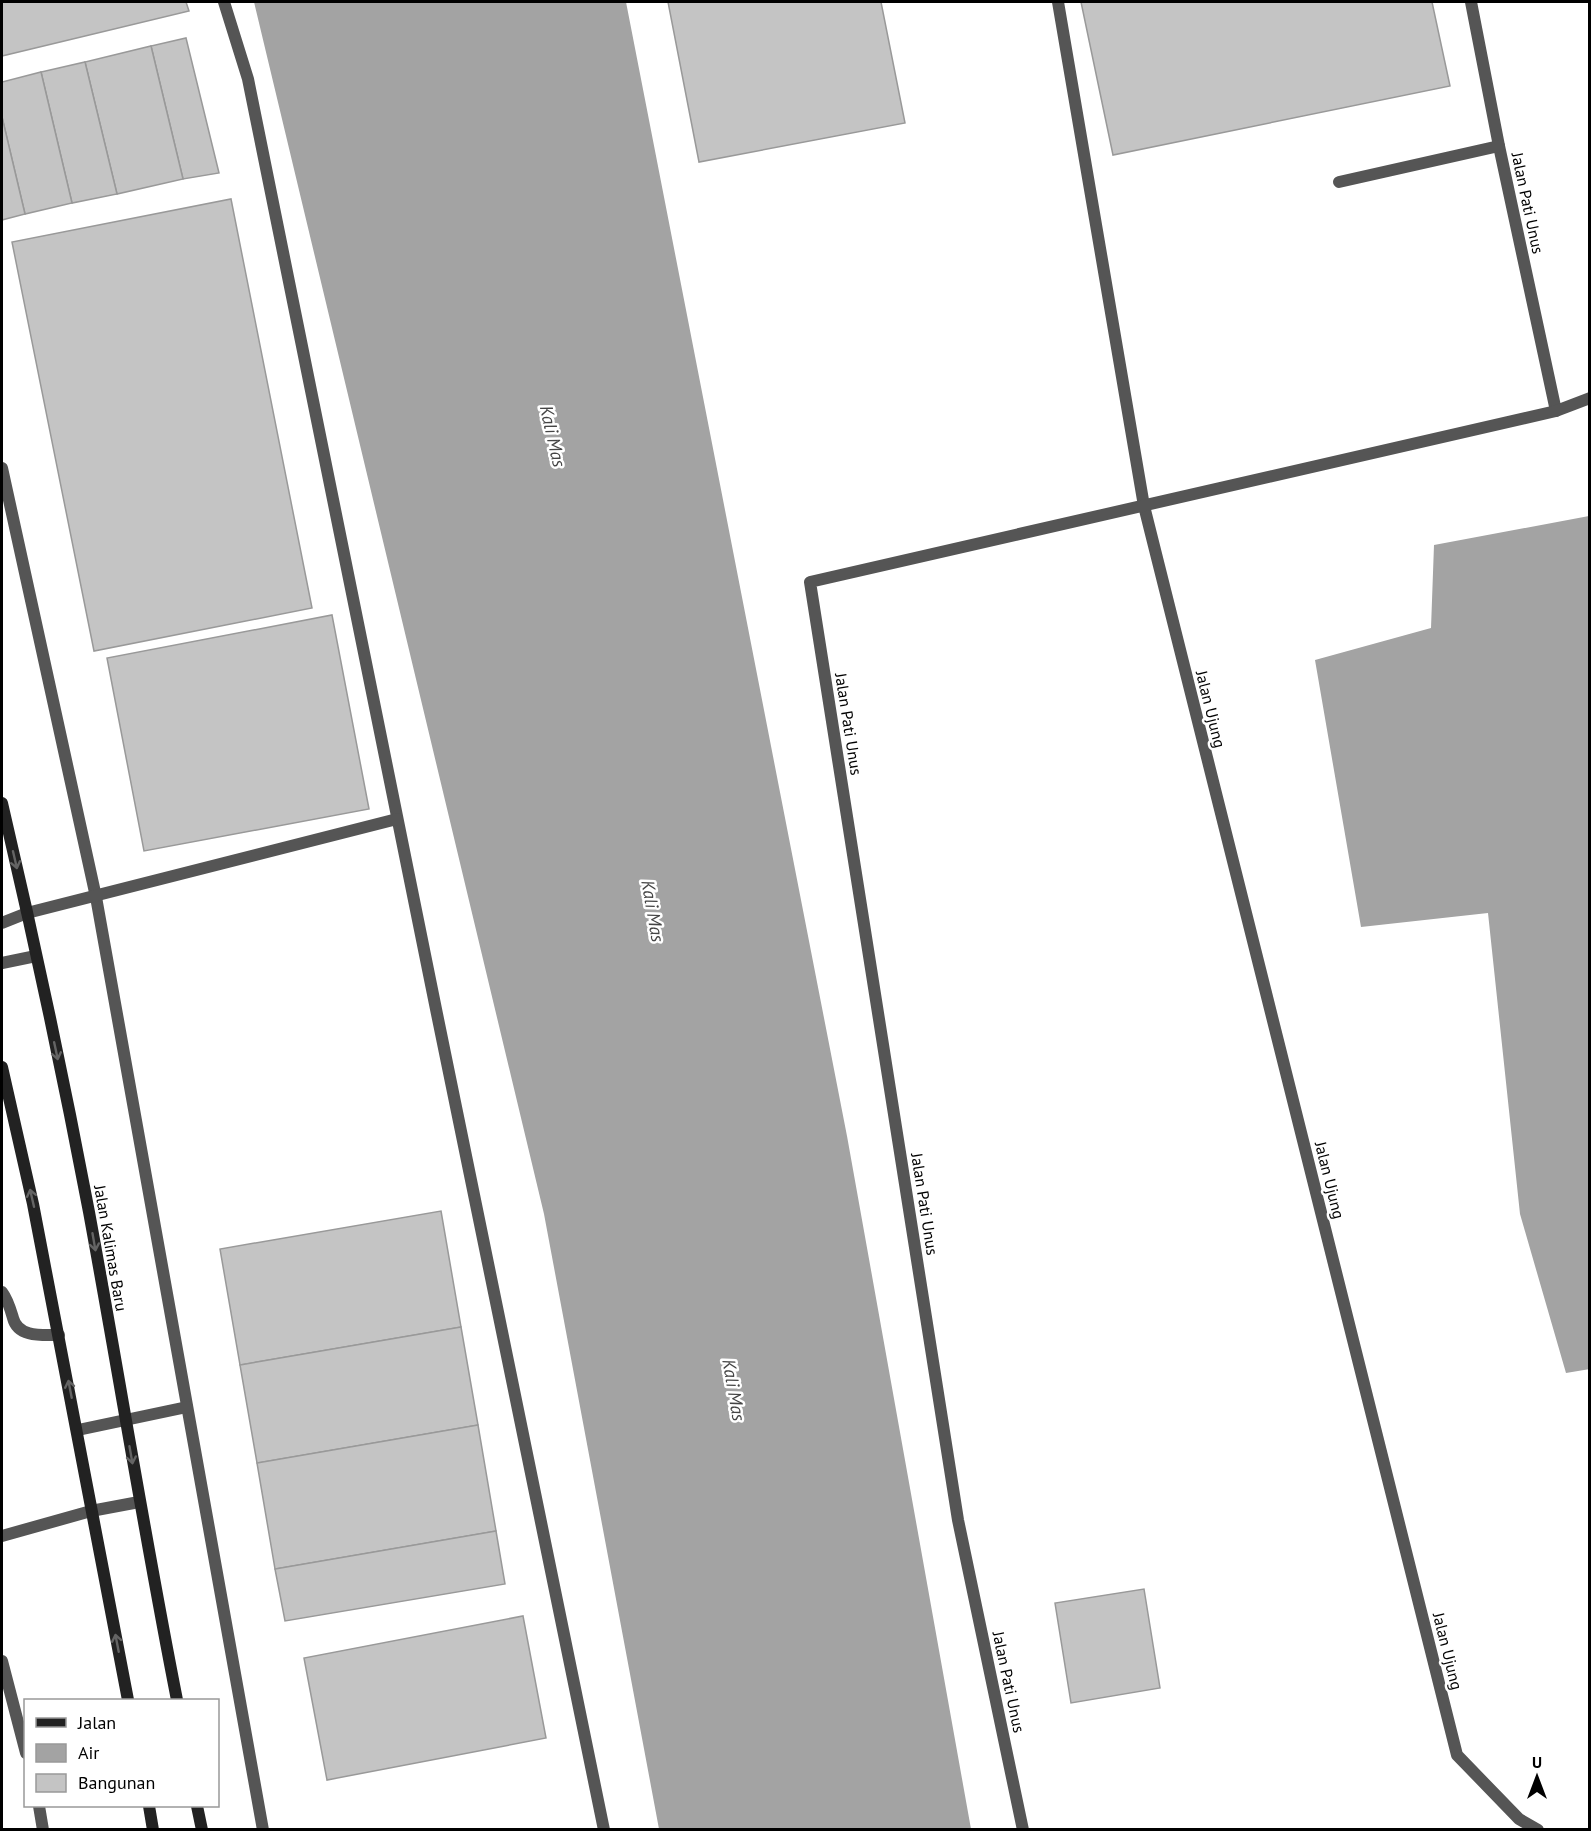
<svg xmlns="http://www.w3.org/2000/svg" width="1591" height="1831" viewBox="0 0 1591 1831" font-family="'PT Sans',sans-serif">
<style>
.water{fill:#a3a3a3}
.building{fill:#c4c4c4;stroke:#999;stroke-width:1.5}
.lines{fill:none;stroke-linecap:round;stroke-linejoin:round}
.lane{stroke:#555;stroke-width:12}
.secondary{stroke:#222;stroke-width:12}
.oneway{stroke:#646464}
.labels{text-anchor:middle;dominant-baseline:central;stroke-width:5;stroke-linejoin:round;paint-order:stroke}
.street-label{font-size:16px;fill:#000;stroke:#fff}
.water-label{font-size:18px;font-style:italic;fill:#444;stroke:#fff}
</style>
<rect width="100%" height="100%" fill="#fff"/>
<g class="water">
<path d="M254,2H626L847,1136L971,1829H659L544,1214Z"/>
<path d="M1589,516L1590,1369L1566,1373L1520,1214L1488,913L1361,927L1315,660L1431,628L1434,545Z"/>
</g>
<g class="building">
<path d="M2,2H186L189,11L2,56Z"/>
<path d="M668,2H881L905,123L699,162Z"/>
<path d="M1081,2H1432L1450,86L1113,155Z"/>
<path d="M186,38L219,173L183,179L151,46Z"/>
<path d="M151,46L183,179L117,194L85,62Z"/>
<path d="M85,62L117,194L72,203L41,72Z"/>
<path d="M41,72L72,203L25,214L2,117V82Z"/>
<path d="M2,117L25,214L2,220Z"/>
<path d="M231,199L312,608L94,651L12,242Z"/>
<path d="M332,615L369,809L144,851L107,658Z"/>
<path d="M441,1211L461,1327L240,1365L220,1249Z"/>
<path d="M461,1327L478,1425L257,1463L240,1365Z"/>
<path d="M478,1425L496,1531L275,1569L257,1463Z"/>
<path d="M496,1531L505,1584L285,1621L275,1569Z"/>
<path d="M1144,1589L1160,1688L1071,1703L1055,1603Z"/>
<path d="M523,1616L546,1738L327,1780L304,1658Z"/>
</g>
<g class="lines">
<g class="lane">
<path d="M224,2L248,79L437,1014L604,1830"/>
<path d="M1058,2L1144,506L1457,1755L1519,1819L1538,1830"/>
<path d="M1471,2L1499,146L1556,411"/>
<path d="M1339,182L1499,146"/>
<path d="M2,468L96,897L263,1830"/>
<path d="M2,923L27,913L397,819"/>
<path d="M2,963L36,956"/>
<path d="M2,1292C8,1300 10,1308 13,1318C18,1338 43,1335 59,1335"/>
<path d="M78,1430L187,1407"/>
<path d="M2,1536L91,1511L139,1502"/>
<path d="M2,1661L26,1753"/>
<path d="M39,1806L43,1830"/>
<path d="M1023,1830L958,1520L810,582L1556,411L1590,398"/>
</g>
<g class="secondary">
<path d="M2,803C34,939 63,1075 89,1212C119,1375 145,1538 177,1700"/>
<path d="M2,1067L33,1204L128,1700"/>
<path d="M149,1806L153,1830"/>
<path d="M197,1806L202,1830"/>
</g>
</g>
<defs><path id="oneway-shaft" d="M-6 0H5M1.5-3L5.5 0L1.5 3" fill="none" stroke-width="1.6" stroke-linecap="round" stroke-linejoin="round" transform="scale(1.5)"/></defs>
<g class="oneway">
<use href="#oneway-shaft" transform="translate(15 860) rotate(77)"/>
<use href="#oneway-shaft" transform="translate(56 1051) rotate(78)"/>
<use href="#oneway-shaft" transform="translate(32 1198) rotate(-103)"/>
<use href="#oneway-shaft" transform="translate(94 1242) rotate(80)"/>
<use href="#oneway-shaft" transform="translate(70 1389) rotate(-101)"/>
<use href="#oneway-shaft" transform="translate(131 1455) rotate(80)"/>
<use href="#oneway-shaft" transform="translate(117 1643) rotate(-101)"/>
</g>
<g class="labels">
<g class="street-label">
<text transform="translate(1528 203) rotate(78)">Jalan Pati Unus</text>
<text transform="translate(1211 709) rotate(76)">Jalan Ujung</text>
<text transform="translate(849 724) rotate(81)">Jalan Pati Unus</text>
<text transform="translate(1330 1180) rotate(76)">Jalan Ujung</text>
<text transform="translate(925 1204) rotate(81)">Jalan Pati Unus</text>
<text transform="translate(111 1248) rotate(80)">Jalan Kalimas Baru</text>
<text transform="translate(1448 1651) rotate(76)">Jalan Ujung</text>
<text transform="translate(1009 1682) rotate(78)">Jalan Pati Unus</text>
</g>
<g class="water-label">
<text transform="translate(553 436) rotate(77)">Kali Mas</text>
<text transform="translate(653 911) rotate(80)">Kali Mas</text>
<text transform="translate(734 1390) rotate(80)">Kali Mas</text>
</g>
</g>
<rect width="1591" height="1831" fill="none" stroke="#000000" stroke-width="6"/>
<rect x="24" y="1699" width="195" height="108" fill="#ffffff" stroke="#999999" stroke-width="1.5"/>
<rect x="36" y="1718" width="30" height="9" fill="#222222" stroke="#999999" stroke-width="1.5"/>
<text x="78" y="1729" font-size="18" fill="#000000">Jalan</text>
<rect x="36" y="1744" width="30" height="18" fill="#a3a3a3" stroke="#999999" stroke-width="1.5"/>
<text x="78" y="1759" font-size="18" fill="#000000">Air</text>
<rect x="36" y="1774" width="30" height="18" fill="#c4c4c4" stroke="#999999" stroke-width="1.5"/>
<text x="78" y="1789" font-size="18" fill="#000000">Bangunan</text>
<g transform="translate(1537 1777)" stroke="#ffffff" stroke-width="4.5" paint-order="stroke">
<path d="M0-4.5L10 22L0 15L-10 22Z" fill="#000000"/>
<text y="-9" font-size="16" font-weight="bold" text-anchor="middle" fill="#000000">U</text>
</g>
</svg>
